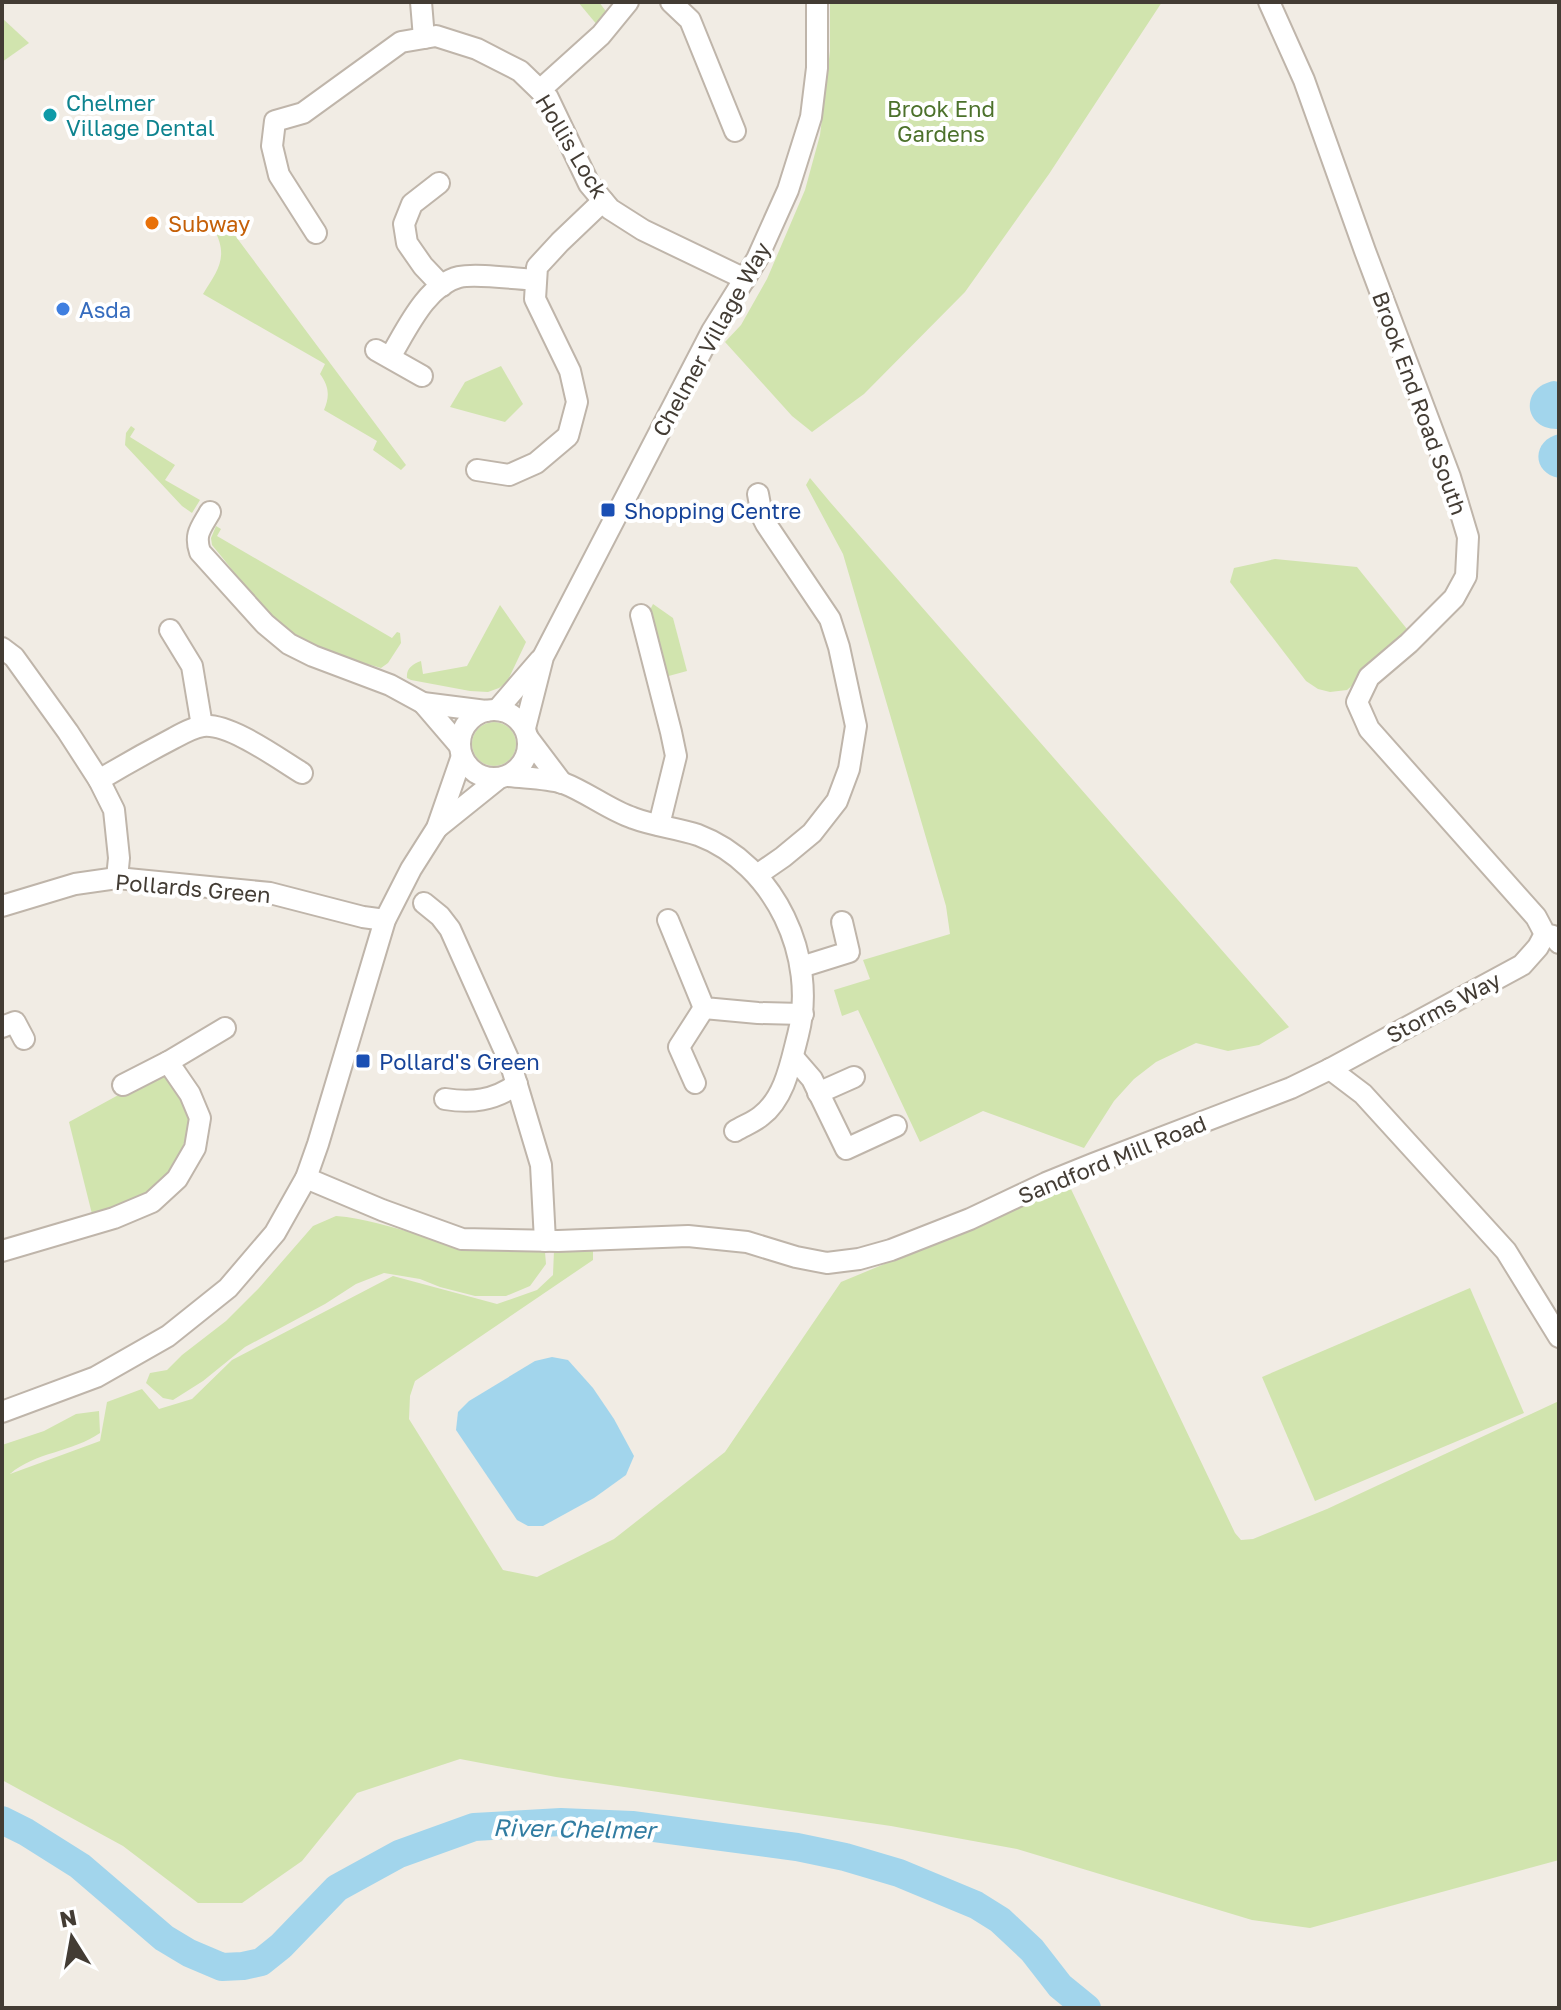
<svg xmlns="http://www.w3.org/2000/svg" width="1561" height="2010" viewBox="0 0 1561 2010" font-family="'Golos Text',sans-serif">
<style>
.green{fill:#d1e4ae}
.water{fill:#a2d5ec}
.lines{fill:none;stroke-linecap:round;stroke-linejoin:round}
.river{stroke:#a2d5ec;stroke-width:28}
.minor-casing{stroke:#bfb5aa;stroke-width:24}
.minor{stroke:#fff;stroke-width:20}
.culture-dot{fill:#0f9aa8;stroke:#fff;stroke-width:3}
.food-dot{fill:#e8710a;stroke:#fff;stroke-width:3}
.shop-dot{fill:#3f7fe0;stroke:#fff;stroke-width:3}
.transit-dot{fill:#1a4fb4;stroke:#fff;stroke-width:3}
.labels{text-anchor:middle;dominant-baseline:central;stroke-width:8;stroke-linejoin:round;paint-order:stroke}
.culture-label{font-size:22px;fill:#0d838f;stroke:#fff;text-anchor:start}
.park-label{font-size:22px;fill:#4c712b;stroke:#fff}
.street-label{font-size:22px;fill:#433c34;stroke:#fff}
.food-label{font-size:22px;fill:#c56008;stroke:#fff;text-anchor:start}
.shop-label{font-size:22px;fill:#366cbe;stroke:#fff;text-anchor:start}
.transit-label{font-size:22px;fill:#164399;stroke:#fff;text-anchor:start}
.water-label{font-size:24px;font-style:italic;fill:#317ca1;stroke:#fff}
</style>
<rect width="100%" height="100%" fill="#f1ece4"/>
<g class="green">
<path d="M578,2H599L608,14L598,26Z"/>
<path d="M830,2H1162L1049,174L965,292L864,394L812,432L792,416L725,342L741,325L767,279L805,190L820,135L830,51Z"/>
<path d="M2,18L29,43L2,62Z"/>
<path d="M225,222L406,465L401,470L373,450L377,441L324,410C330,396 329,386 320,374L325,364L203,294C218,270 229,257 214,229Z"/>
<path d="M501,366L523,404L505,422L450,407L465,382Z"/>
<path d="M131,426L135,429L130,437L175,465L165,480L200,500L192,513L182,506L125,445L126,433Z"/>
<path d="M810,478L830,502L1289,1027L1259,1045L1228,1051L1196,1043L1156,1062L1134,1079L1114,1101L1084,1148L983,1111L920,1142L858,1010L842,1016L834,990L870,979L863,960L950,934L946,906L843,554L806,485Z"/>
<path d="M216,526L221,529L217,536L392,638L397,632L400,633L401,643L388,663L381,668C361,662 339,658 320,649C273,629 244,583 212,545L211,538Z"/>
<path d="M1275,559L1357,567L1411,634L1347,690L1330,692L1318,689L1306,681L1230,582L1234,568Z"/>
<path d="M653,604L673,618L687,671L665,677L648,614Z"/>
<path d="M500,605L526,642L507,682L499,688L488,692L470,691L411,680L407,678C406,668 413,664 421,661L423,674L467,666Z"/>
<circle cx="494" cy="744" r="22"/>
<path d="M167,1072C176,1086 186,1100 189,1117C190,1129 185,1141 180,1153C163,1191 130,1204 92,1214L69,1122L144,1081Z"/>
<path d="M1070,1187L1235,1533L1241,1540L1253,1539L1327,1509L1559,1401V1860L1310,1928L1252,1920L1017,1849L891,1826L556,1777L460,1759L357,1793L302,1861L242,1903H198L123,1846L2,1780V1445L44,1431L76,1414L99,1411L100,1433C73,1452 35,1452 10,1474L100,1441L107,1402L142,1389L159,1409L192,1399L232,1360L393,1276L497,1304L537,1290L553,1275L554,1250L593,1249V1260L415,1381L410,1396L409,1419L503,1570L537,1577L614,1539L725,1452L841,1282Z"/>
<path d="M336,1216C365,1218 388,1227 415,1233C458,1243 501,1248 545,1252L546,1264L530,1286L506,1296H475L440,1287L420,1279L384,1273L356,1284L325,1304L245,1347L203,1381L173,1400L163,1398L146,1383L150,1373L167,1370L182,1355L226,1321L259,1288L313,1226Z"/>
<path d="M1470,1288L1524,1413L1315,1501L1262,1377Z"/>
</g>
<g class="water">
<path d="M1554,381L1559,382V429C1523,431 1519,387 1554,381Z"/>
<path d="M1559,434V478C1531,473 1532,440 1559,434Z"/>
<path d="M552,1357L568,1360L593,1388L614,1419L634,1456L626,1475L594,1498L543,1526H528L517,1520L456,1430L458,1412L469,1401L535,1361Z"/>
</g>
<g class="lines">
<path class="river" d="M2,1820L26,1832L80,1866L164,1938L189,1953L222,1967L243,1966L261,1962L281,1946L337,1888L399,1854L474,1827L561,1822L632,1825L797,1847L845,1857L899,1873L976,1905L1000,1920L1032,1950L1060,1986L1087,2008"/>
<defs>
<g id="minor">
<path d="M421,2L424,38"/>
<path d="M671,2L690,20L735,131"/>
<path d="M1269,2L1304,80L1365,251L1450,477L1468,537L1466,576L1454,598L1409,643L1369,677L1357,702L1369,729L1536,917L1545,934L1553,936L1559,943"/>
<path d="M540,90L601,35L628,2"/>
<path d="M439,183L412,204L404,224L407,243L423,266L442,286"/>
<path d="M316,233L279,175L272,146L275,121L303,113L401,42L436,36L477,49L520,71L548,98L589,184L610,209L643,230L745,279"/>
<path d="M376,350L422,376"/>
<path d="M390,357C406,331 426,285 459,277C476,273 517,279 536,280"/>
<path d="M477,470L509,475L536,463L568,436L577,402L570,371L535,299L537,267L560,242L603,201"/>
<path d="M210,512C201,528 194,534 200,552L265,624L289,644L313,656L390,685L423,703L486,711"/>
<path d="M641,615L671,732L676,756L659,825"/>
<path d="M170,630L192,666L202,726"/>
<path d="M2,648L14,657L68,732L99,780L114,810L119,858L117,878"/>
<path d="M423,703L459,745"/>
<circle cx="494" cy="744" r="34"/>
<path d="M497,710L540,660"/>
<path d="M525,728L543,657L712,331L757,259L788,190L811,117L817,68V2"/>
<path d="M528,738L562,783"/>
<path d="M509,776C526,778 547,778 563,783C587,792 609,810 633,818C654,826 677,828 698,835C775,864 818,958 798,1035C791,1062 785,1098 761,1116C754,1122 743,1126 735,1131"/>
<path d="M99,780C124,765 149,751 174,738C183,733 194,727 203,726C230,723 279,759 302,773"/>
<path d="M437,828L498,779"/>
<path d="M757,875L783,857L812,833L837,801L849,769L856,726L839,647L830,619L766,524L762,516L758,494"/>
<path d="M424,903L440,916L450,929L511,1065L541,1165L545,1241"/>
<path d="M2,906L75,884L117,878L270,893L363,917L385,920"/>
<path d="M668,920L704,1008L758,1013L803,1014"/>
<path d="M801,967L849,952L842,922"/>
<path d="M2,1027L15,1022L24,1039"/>
<path d="M793,1057L812,1079L846,1149L896,1126"/>
<path d="M1330,1069L1363,1094L1506,1251L1559,1337"/>
<path d="M695,1083L679,1047L704,1008"/>
<path d="M123,1085L168,1062"/>
<path d="M818,1093L854,1077"/>
<path d="M445,1099C471,1103 494,1101 517,1084"/>
<path d="M306,1178L382,1210L462,1239L558,1241L688,1236L747,1242L796,1257L827,1263L859,1259L891,1250L970,1219L1046,1183L1093,1164L1291,1088L1330,1069L1522,965L1538,947L1545,934"/>
<path d="M2,1251L114,1218L152,1202L177,1179L195,1148L200,1118L190,1094L168,1062L225,1028"/>
<path d="M2,1412L96,1377L168,1336L228,1288L275,1233L306,1178L318,1144L385,920L411,869L437,828L462,756"/>
</g>
</defs>
<use href="#minor" class="minor-casing"/>
<use href="#minor" class="minor"/>
</g>
<circle class="culture-dot" cx="50" cy="115" r="8"/>
<circle class="food-dot" cx="152" cy="223" r="8"/>
<circle class="shop-dot" cx="63" cy="309" r="8"/>
<g class="transit-dot">
<rect x="600" y="502" width="16" height="16" rx="4"/>
<rect x="355" y="1053" width="16" height="16" rx="4"/>
</g>
<g class="labels">
<g class="culture-label">
<text x="66" y="102">Chelmer<tspan x="66" dy="25">Village Dental</tspan></text>
</g>
<g class="park-label">
<text x="941" y="108">Brook End<tspan x="941" dy="25">Gardens</tspan></text>
</g>
<g class="street-label">
<text transform="translate(572 146) rotate(59)">Hollis Lock</text>
<text transform="translate(711 339) rotate(-61)">Chelmer Village Way</text>
<text transform="translate(1420 403) rotate(70)">Brook End Road South</text>
<text transform="translate(193 888) rotate(5)">Pollards Green</text>
<text transform="translate(1443 1007) rotate(-28)">Storms Way</text>
<text transform="translate(1112 1159) rotate(-22)">Sandford Mill Road</text>
</g>
<g class="food-label">
<text x="168" y="223">Subway</text>
</g>
<g class="shop-label">
<text x="79" y="309">Asda</text>
</g>
<g class="transit-label">
<text x="624" y="510">Shopping Centre</text>
<text x="379" y="1061">Pollard's Green</text>
</g>
<g class="water-label">
<text transform="translate(574 1828) rotate(1)">River Chelmer</text>
</g>
</g>
<rect width="1561" height="2010" fill="none" stroke="#433c34" stroke-width="8"/>
<g transform="translate(72 1938) rotate(349)" stroke="#ffffff" stroke-width="6" paint-order="stroke">
<path d="M0-6L14 30L0 20L-14 30Z" fill="#433c34"/>
<text y="-12" font-size="22" font-weight="bold" text-anchor="middle" fill="#433c34">N</text>
</g>
</svg>
